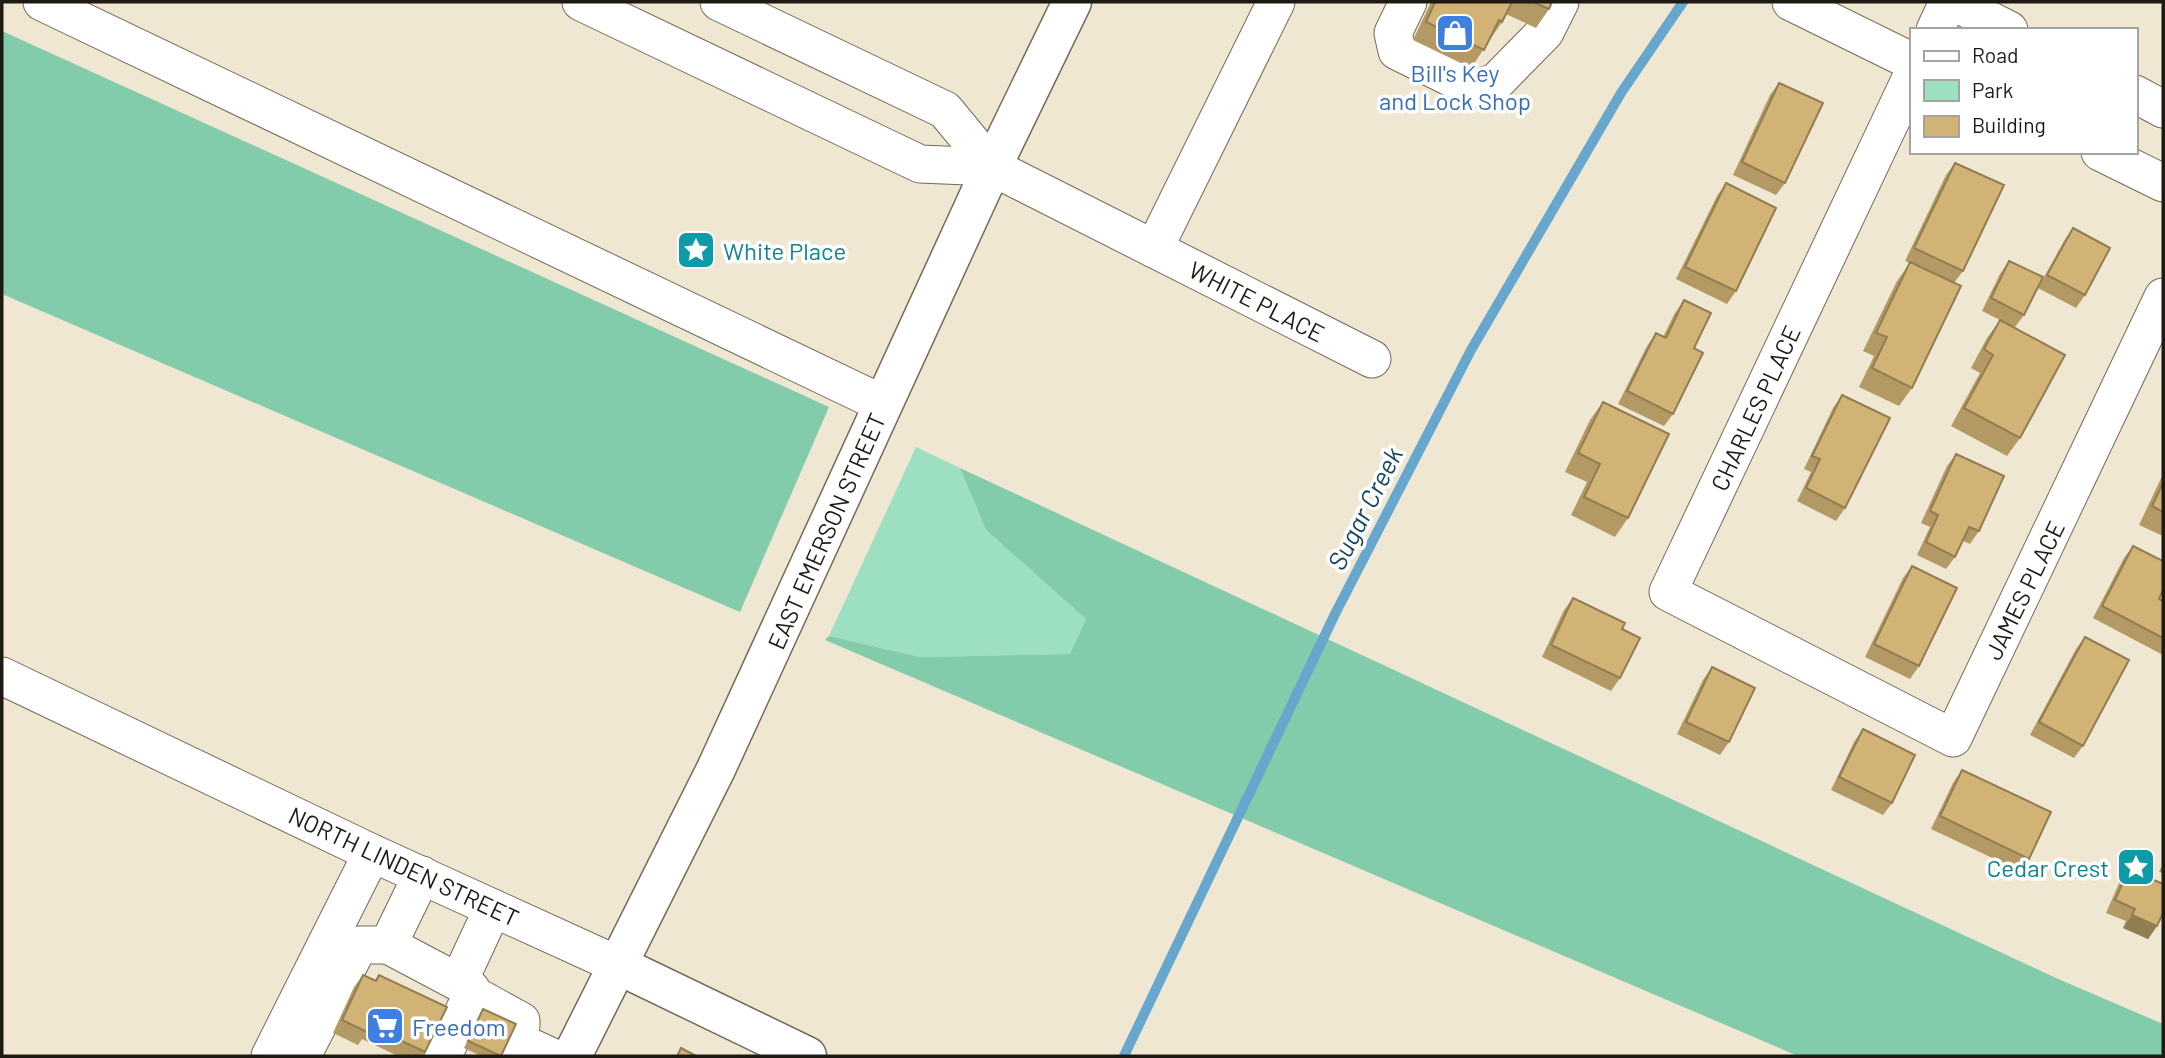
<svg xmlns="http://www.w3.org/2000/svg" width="2165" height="1058" viewBox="0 0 2165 1058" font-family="Barlow,sans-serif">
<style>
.green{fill:#9cdfc1}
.forest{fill:#82cbab}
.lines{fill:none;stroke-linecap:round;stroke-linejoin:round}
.stream{stroke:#67a7cd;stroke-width:10}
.minor-casing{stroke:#736a59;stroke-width:39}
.major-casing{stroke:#736a59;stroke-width:41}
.minor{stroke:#fff;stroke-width:37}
.major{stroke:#fff;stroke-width:38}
.wall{fill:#b39a65}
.shaded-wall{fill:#927d52}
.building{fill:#d0b375;stroke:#927d52;stroke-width:2}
.labels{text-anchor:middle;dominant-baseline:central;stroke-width:7;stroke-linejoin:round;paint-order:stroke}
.shop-label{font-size:24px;fill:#366cbe;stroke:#fff}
.culture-label{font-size:24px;fill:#0d838f;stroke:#fff;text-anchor:start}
.street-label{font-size:24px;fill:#1e1a13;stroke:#fff}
.water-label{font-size:26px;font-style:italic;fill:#144762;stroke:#fff}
</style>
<rect width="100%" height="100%" fill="#f0e7d2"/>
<path class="green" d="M916,447L960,468L986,530L1086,619L1070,654L920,657L829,636Z"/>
<g class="forest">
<path d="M2,31L829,407L740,612L2,294Z"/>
<path d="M960,468L2056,978L2163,1024V1056H1798L825,640L829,636L920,657L1070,654L1086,619L986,530Z"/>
</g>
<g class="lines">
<path class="stream" d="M1124,1056L1335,614L1471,350L1621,93L1683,2"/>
<defs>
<g id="minor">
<path d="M42,2L883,404"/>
<path d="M581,2L920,164L992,167L1372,359"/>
<path d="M719,2L945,110L992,167"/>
<path d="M1408,2L1393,33L1397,51L1474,89L1496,82L1545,32L1560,2"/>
<path d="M1791,2L1911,61"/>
<path d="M1954,2L2009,30"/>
<path d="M1935,30L1948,2"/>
<path d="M1911,78L1668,592L1953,738L2163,297"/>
<path d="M2135,94L2163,109"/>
<path d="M2100,152L2163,183"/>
<path d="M1154,249L1276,2"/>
<path d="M2,676L372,853L618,965"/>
<path d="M422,875L388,945L471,989L472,994L443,1056"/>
<path d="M459,981L493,908"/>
<path d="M472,994L521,1021V1026L507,1056"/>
<path d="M515,1040L550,1056"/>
<path d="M270,1056L372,853"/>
<path d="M302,1056L359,945H388"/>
</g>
<g id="major">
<path d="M618,965L807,1056"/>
<path d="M572,1056L716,769L992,167L1072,2"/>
</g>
</defs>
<use href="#minor" class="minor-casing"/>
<use href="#major" class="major-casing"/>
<use href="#minor" class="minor"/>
<use href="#major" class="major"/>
</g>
<g class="wall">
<path d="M1431,2H1552L1549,9L1536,28L1506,14L1502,22L1471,68L1413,40Z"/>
<path d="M1779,83L1785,183L1776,195L1733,175L1770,95Z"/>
<path d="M1955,163L1963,271L1954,283L1912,388L1899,406L1859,387L1874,356L1863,351L1897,281L1910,263L1905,261L1946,175Z"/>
<path d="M1726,183L1736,291L1727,304L1676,279L1717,196Z"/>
<path d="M2073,228L2085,295L2076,308L2038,288L2064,241Z"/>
<path d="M2009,261L2024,315L2015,327L2002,321L2020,438L2007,456L1951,426L1980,373L1971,368L1987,338L2000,320L1982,311L2000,274Z"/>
<path d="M1684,300L1694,348L1673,414L1664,426L1618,404L1647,346L1656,333L1663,337L1675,313Z"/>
<path d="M1842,395L1845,508L1836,521L1797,501L1811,472L1804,469L1833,408Z"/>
<path d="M1603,402L1628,518L1615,537L1571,515L1587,482L1565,472L1590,420Z"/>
<path d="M1956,454L1979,531L1970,544L1963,541L1955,557L1946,569L1917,555L1930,527L1921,523L1947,466Z"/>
<path d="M2163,474V536L2139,525Z"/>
<path d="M2133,546L2159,599L2163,601V655L2093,618L2124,558Z"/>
<path d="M1912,566L1919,666L1910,679L1865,657L1903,578Z"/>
<path d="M1573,598L1622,629L1620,678L1611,691L1542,657L1564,610Z"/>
<path d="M2085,637L2083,746L2074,758L2030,735L2076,649Z"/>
<path d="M1712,667L1729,742L1720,755L1677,734L1703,680Z"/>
<path d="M1863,729L1892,803L1883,815L1831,790L1854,742Z"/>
<path d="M1962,770L2029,859L2020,871L1931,829L1953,783Z"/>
<path d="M2163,863V873L2159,872Z"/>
<path d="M2129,869L2157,926L2148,939L2123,928L2126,921L2106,913L2120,881Z"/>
<path d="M363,975L375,980L379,975L425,1052L422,1056H398L362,1039L358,1045L333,1033L354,987Z"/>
<path d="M483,1009L501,1056H481L464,1048L479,1016Z"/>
</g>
<path class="shaded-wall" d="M2132,915L2157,926L2148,939L2123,928Z"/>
<g class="building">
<path d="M1435,2H1512L1502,22L1499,20L1484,50L1426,22Z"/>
<path d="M1533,2H1552L1549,9Z"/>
<path d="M1779,83L1823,103L1785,183L1742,162Z"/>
<path d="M1955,163L2004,185L1963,271L1914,248Z"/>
<path d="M1726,183L1776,208L1736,291L1685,267Z"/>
<path d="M2073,228L2110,248L2085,295L2047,275Z"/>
<path d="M2009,261L2043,277L2024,315L1991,298Z"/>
<path d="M1910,262L1961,286L1912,388L1872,368L1887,337L1876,333Z"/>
<path d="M1684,300L1711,313L1694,348L1703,353L1673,414L1627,391L1656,333L1666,338Z"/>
<path d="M2000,320L2065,355L2020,438L1964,408L1993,355L1984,349Z"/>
<path d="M1842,395L1890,418L1845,508L1806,488L1820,459L1812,456Z"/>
<path d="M1603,402L1669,434L1628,518L1584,497L1600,464L1578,453Z"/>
<path d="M1956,454L2004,476L1979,531L1969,527L1955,557L1926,542L1938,515L1930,511Z"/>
<path d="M2163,483V512L2152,506Z"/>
<path d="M2133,546L2163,561V590L2159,599L2163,601V638L2102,606Z"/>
<path d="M1912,566L1957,588L1919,666L1874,644Z"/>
<path d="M1573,598L1625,623L1622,629L1640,638L1620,678L1551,645Z"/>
<path d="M2085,637L2129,660L2083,746L2039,722Z"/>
<path d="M1712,667L1755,688L1729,742L1686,722Z"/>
<path d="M1863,729L1915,755L1892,803L1839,777Z"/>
<path d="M1962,770L2051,812L2029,859L1940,816Z"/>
<path d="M2129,869L2163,884V913L2157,926L2132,915L2135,909L2115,900Z"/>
<path d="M363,975L376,981L379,975L447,1007L425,1052L370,1026L367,1032L342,1020Z"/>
<path d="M483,1009L516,1024L501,1056L468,1041Z"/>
<path d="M681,1048L696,1056H677Z"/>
</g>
<defs>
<symbol id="shop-square" viewBox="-11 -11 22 22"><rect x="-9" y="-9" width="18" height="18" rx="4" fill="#3f7fe0" stroke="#fff"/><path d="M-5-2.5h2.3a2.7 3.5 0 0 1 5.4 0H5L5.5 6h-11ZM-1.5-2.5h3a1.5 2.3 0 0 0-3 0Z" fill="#fff"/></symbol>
<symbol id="sight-square" viewBox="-11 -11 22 22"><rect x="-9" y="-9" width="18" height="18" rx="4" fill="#0f9aa8" stroke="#fff"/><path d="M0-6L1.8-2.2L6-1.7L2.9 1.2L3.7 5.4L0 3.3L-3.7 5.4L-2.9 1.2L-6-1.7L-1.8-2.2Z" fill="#fff"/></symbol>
<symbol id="supermarket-square" viewBox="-11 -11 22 22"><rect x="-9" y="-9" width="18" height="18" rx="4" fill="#3f7fe0" stroke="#fff"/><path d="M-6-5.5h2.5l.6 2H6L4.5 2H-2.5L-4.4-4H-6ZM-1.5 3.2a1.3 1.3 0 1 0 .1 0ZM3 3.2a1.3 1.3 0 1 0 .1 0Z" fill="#fff"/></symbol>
</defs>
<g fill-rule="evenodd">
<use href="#shop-square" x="1433" y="11" width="44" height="44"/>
<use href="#sight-square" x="674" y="228" width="44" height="44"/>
<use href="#sight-square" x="2114" y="845" width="44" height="44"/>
<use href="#supermarket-square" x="363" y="1004" width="44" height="44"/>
</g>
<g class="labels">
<g class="shop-label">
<text x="1455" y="72">Bill's Key<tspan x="1455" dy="28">and Lock Shop</tspan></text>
<text x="412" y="1026" text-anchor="start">Freedom</text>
</g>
<g class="culture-label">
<text x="723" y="250">White Place</text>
<text x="2109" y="867" text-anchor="end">Cedar Crest</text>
</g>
<g class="street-label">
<text transform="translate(1257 301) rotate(27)">WHITE PLACE</text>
<text transform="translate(1755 408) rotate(-65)">CHARLES PLACE</text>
<text transform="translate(826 531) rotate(-66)">EAST EMERSON STREET</text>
<text transform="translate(2024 590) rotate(-64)">JAMES PLACE</text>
<text transform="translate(404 866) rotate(25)">NORTH LINDEN STREET</text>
</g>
<g class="water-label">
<text transform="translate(1364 508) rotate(-63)">Sugar Creek</text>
</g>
</g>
<rect width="2165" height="1058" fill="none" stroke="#1e1a13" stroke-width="7"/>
<rect x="1910" y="28" width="228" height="126" fill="#ffffff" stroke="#a5a3a1" stroke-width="2"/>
<rect x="1924" y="51" width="35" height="10" fill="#ffffff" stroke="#a5a3a1" stroke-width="2"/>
<text x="1972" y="63" font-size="21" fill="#1e1a13">Road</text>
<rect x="1924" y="80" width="35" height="21" fill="#9cdfc1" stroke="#a5a3a1" stroke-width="2"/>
<text x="1972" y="98" font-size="21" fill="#1e1a13">Park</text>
<rect x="1924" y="116" width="35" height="21" fill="#d0b375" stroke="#a5a3a1" stroke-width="2"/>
<text x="1972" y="133" font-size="21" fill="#1e1a13">Building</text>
</svg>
